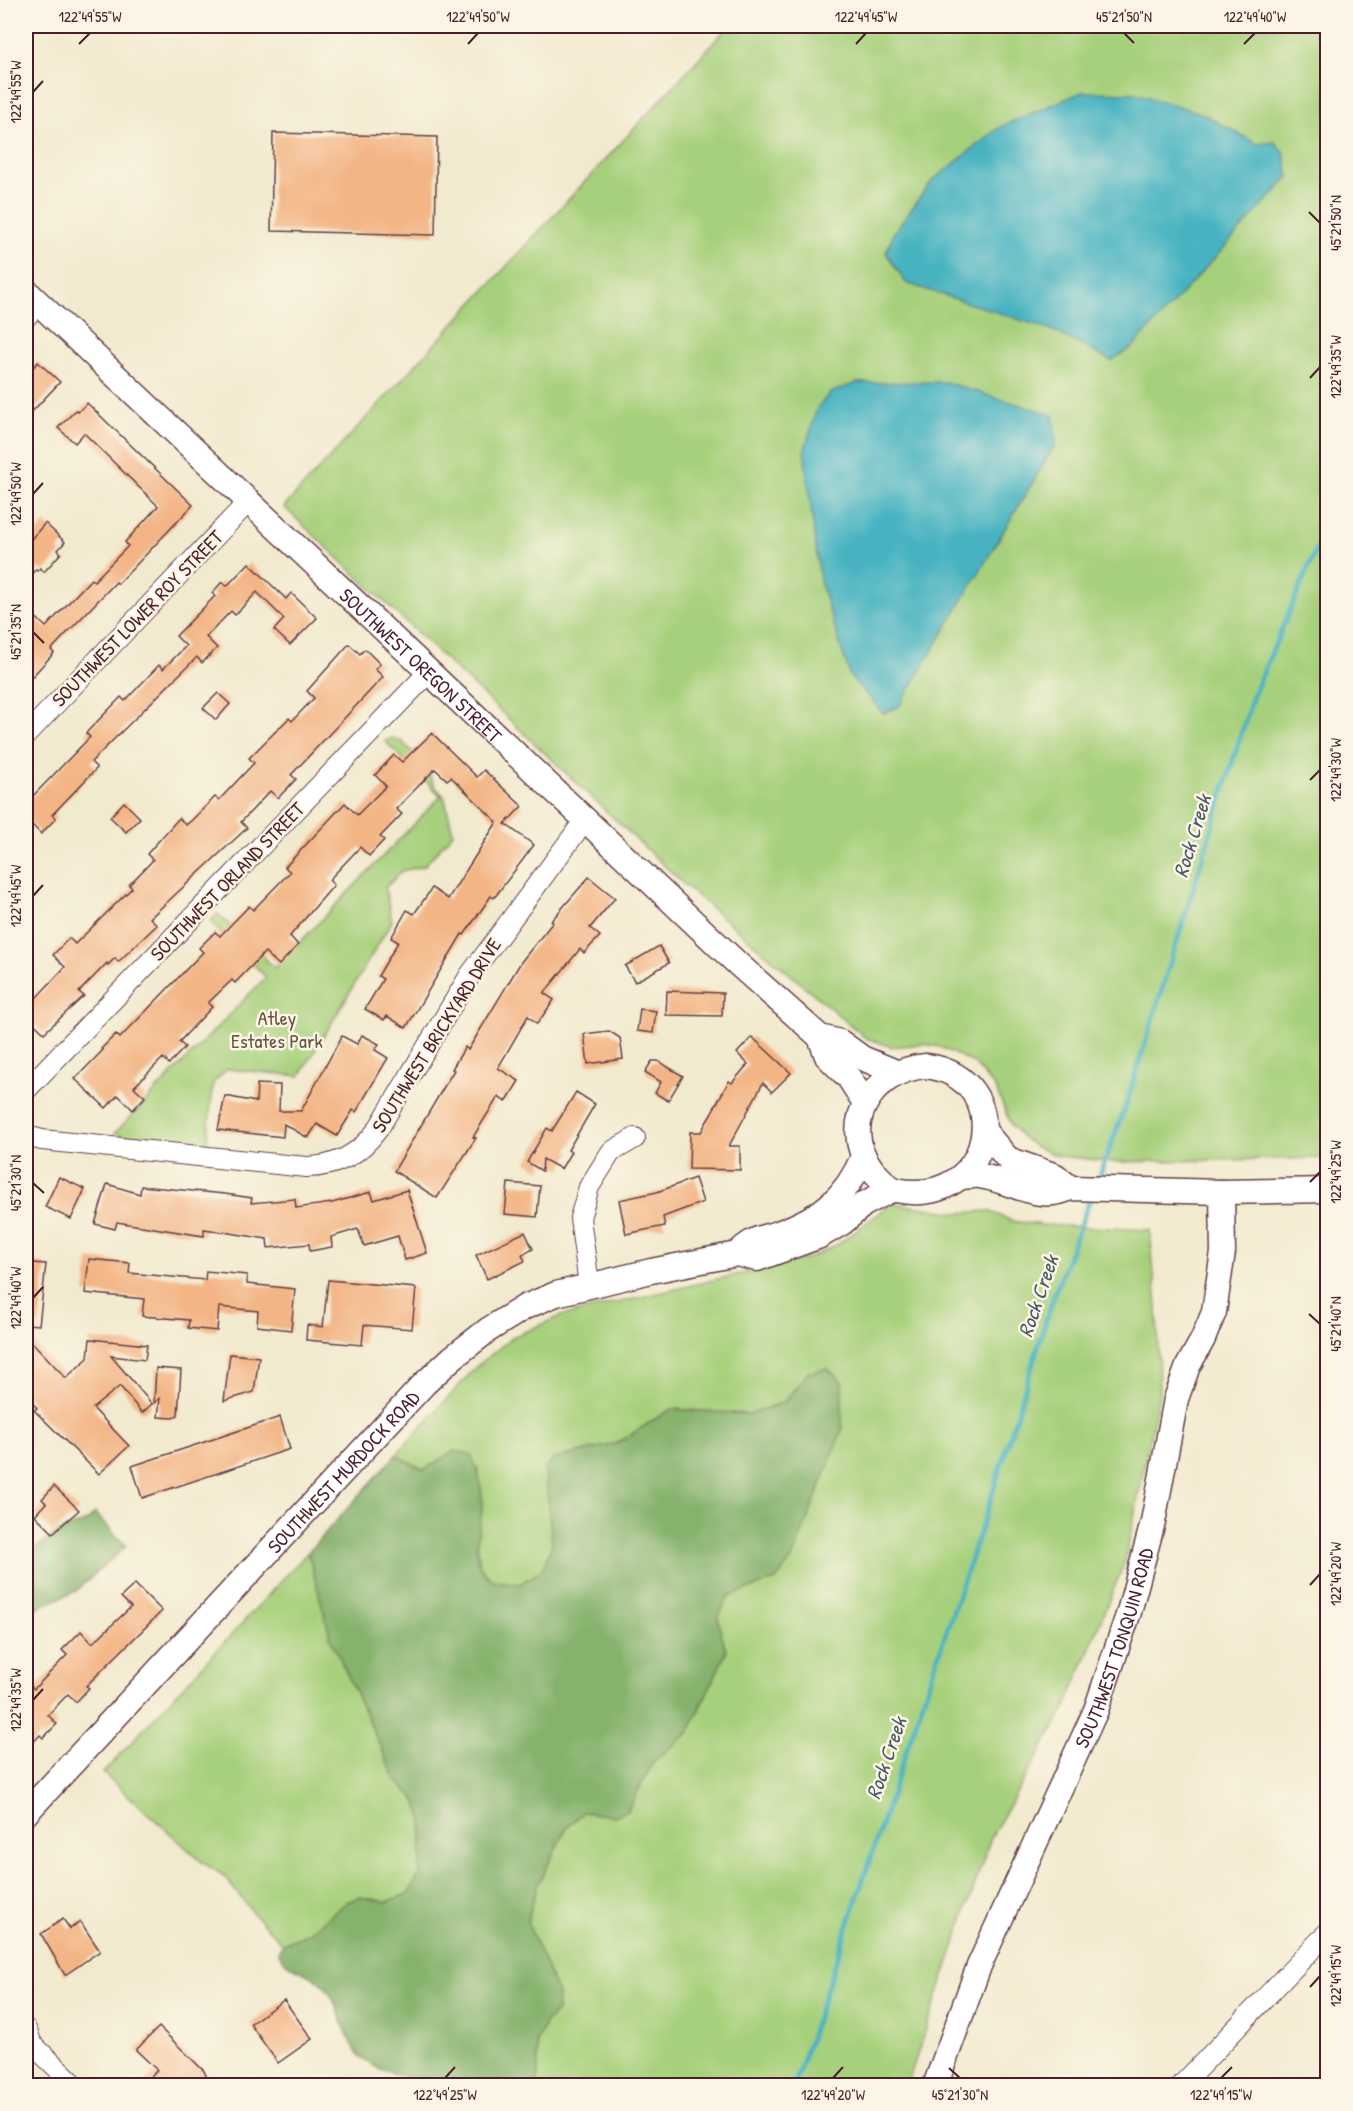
<svg xmlns="http://www.w3.org/2000/svg" width="1353" height="2111" viewBox="0 0 1353 2111" font-family="'Patrick Hand',sans-serif">
<style>
.green{fill:#a7d07c;stroke:#787854;stroke-width:1.5}
.forest{fill:#85b26c;stroke:#68684c;stroke-width:1.5}
.water{fill:#46b3c1;stroke:#486976;stroke-width:1.5}
.lines{fill:none;stroke-linecap:round;stroke-linejoin:round}
.stream{stroke:#46b3c1;stroke-width:5}
.building{fill:#f3b585}
.minor-casing{stroke:#633d44;stroke-width:22}
.major-casing{stroke:#633d44;stroke-width:27}
.minor{stroke:#fff;stroke-width:20}
.major{stroke:#fff;stroke-width:24}
.ticks{fill:none;stroke:#4a1f2b;stroke-width:2}
.labels{text-anchor:middle;dominant-baseline:central;stroke-width:5;stroke-linejoin:round;paint-order:stroke}
.street-label{font-size:20px;fill:#4a1f2b;stroke:#fcf5e5}
.park-label{font-size:20px;fill:#665443;stroke:#fcf5e5}
.water-label{font-size:21px;font-style:italic;fill:#485a67;stroke:#fcf5e5}
.neatline{fill:none;stroke:#4a1f2b;stroke-width:2}
.ticks-label{font-size:15px;text-anchor:middle;fill:#4a1f2b}
</style>
<rect width="100%" height="100%" fill="#fcf5e5"/>
<filter id="ink" filterUnits="userSpaceOnUse"><feTurbulence type="fractalNoise" baseFrequency=".0167" numOctaves="2"/><feDisplacementMap in="SourceGraphic" scale="12" xChannelSelector="R" yChannelSelector="G"/><feConvolveMatrix kernelMatrix="1 2 1 2 8 2 1 2 1" color-interpolation-filters="sRGB"/></filter>
<filter id="wash" filterUnits="userSpaceOnUse"><feTurbulence type="fractalNoise" baseFrequency=".008" numOctaves="4" result="noise"/><feDisplacementMap in="SourceGraphic" scale="24" xChannelSelector="R" yChannelSelector="G"/><feGaussianBlur stdDeviation="1.35" result="paint"/><feColorMatrix in="noise" values="0 0 0 0 0 0 0 0 0 0 0 0 0 0 0 0 0 1.4 0 .05"/><feComposite in="paint" operator="in"/></filter>
<g filter="url(#wash)">
<rect width="100%" height="100%" fill="#f2eacf"/>
<g class="green">
<path d="M729,26H1327V1158L1115,1162L1059,1156L1036,1147L1023,1138L1011,1125L996,1089L974,1063L940,1047L923,1044L892,1047L866,1038L690,890L284,507Z"/>
<path d="M393,738L401,741L421,760L437,789L444,796L453,833L424,866L402,871L385,888L392,921L300,1076L227,1069L213,1083L207,1146L131,1138L115,1133L266,977L210,922L218,914L275,968L441,796L385,741Z"/>
<path d="M893,1203L956,1213L989,1211L1012,1221L1043,1225L1150,1230L1157,1307L1159,1394L1125,1561L1065,1709L991,1837L907,2085L538,2086L537,2042L546,2022L557,2011L558,1994L527,1922L537,1886L566,1829L583,1812L614,1816L627,1811L654,1761L688,1733L726,1653L717,1619L728,1596L776,1580L808,1373L784,1402L749,1414L671,1409L618,1443L554,1459L545,1469L553,1544L542,1570L520,1584L492,1580L480,1566L477,1540L482,1508L478,1468L454,1451L424,1470L396,1455L477,1366L513,1337L561,1316L812,1257L838,1244Z"/>
<path d="M308,1552L331,1639L396,1780L416,1800L423,1821L420,1873L409,1893L387,1902L360,1897L347,1902L309,1933L283,1944L252,1912L224,1876L202,1862L103,1773Z"/>
</g>
<g class="forest">
<path d="M827,1368L842,1382V1430L792,1559L776,1580L728,1596L718,1619L726,1652L688,1733L654,1761L627,1811L615,1816L583,1812L566,1829L537,1886L527,1922L558,1994L557,2011L546,2022L537,2042L538,2085H421C403,2072 375,2073 360,2056C343,2037 341,2005 324,1986C311,1971 285,1971 278,1951L283,1944L309,1933L347,1902L360,1897L387,1902L409,1893L420,1873L423,1821L416,1800L396,1780L331,1639L308,1552L396,1455L424,1470L454,1451L470,1454C479,1470 483,1491 482,1509C480,1531 467,1565 492,1579C498,1583 512,1583 520,1584L542,1570L552,1544L545,1468L554,1459L618,1443L671,1409L749,1414L784,1402L808,1373Z"/>
<path d="M95,1513L126,1546L76,1591L26,1612V1554L63,1530L87,1521Z"/>
</g>
<g class="water">
<path d="M1082,92L1135,93L1201,113L1257,144L1275,142L1284,153L1289,177L1133,347L1111,361L1052,330L906,283L886,253L894,232L932,181L1000,127Z"/>
<path d="M945,382L1053,415L1056,443L899,707L883,713L850,676L820,581L804,452L817,408L830,393L857,383Z"/>
</g>
<g class="lines">
<g class="stream">
<path d="M1097,1182L1126,1105L1253,696L1328,522"/>
<path d="M794,2086L990,1501L1053,1298L1092,1194"/>
</g>
</g>
<g id="blocks">
<g class="building">
<path d="M273,133L437,137L435,235L271,231Z"/>
<path d="M38,362L60,382L26,418V375Z"/>
<path d="M87,403L193,505L118,584L116,582L66,634L51,650L54,653L26,683V608L46,627L91,579L94,581L128,546L125,542L158,506L84,433L75,443L58,428L76,410L78,412Z"/>
<path d="M45,523L65,542L58,550L61,553L44,572L40,568L37,571L36,569L26,580V545Z"/>
<path d="M249,563L286,599L291,593L317,618L290,645L274,630L284,619L257,592L235,615L231,611L206,637L217,648L202,663L197,657L91,762L97,768L52,815L56,818L41,834L26,819V789L33,796L90,737L86,733L121,697L125,701L159,665L163,669L186,646L176,636L215,596L212,593L222,582L227,586Z"/>
<path d="M349,644L360,654L365,649L380,664L375,669L383,677L291,775L296,779L278,798L270,791L241,822L247,828L150,918L157,925L118,962L115,958L108,965L107,963L79,992L84,996L44,1033L26,1016V986L37,997L65,967L53,955L69,938L75,944L132,888L129,885L153,860L147,854L179,818L186,825L192,820L215,797L219,800L254,763L249,758L289,718L292,721L314,698L307,691Z"/>
<path d="M218,693L230,704L216,720L203,708Z"/>
<path d="M432,733L477,777L484,770L522,806L505,824L534,845L494,898L491,896L464,935L462,934L406,1028L387,1016L384,1020L365,1009L383,979L378,976L398,942L391,938L407,910L414,914L432,888L448,899L497,822L451,777L447,780L435,769L396,809L402,814L380,837L384,840L369,856L360,847L329,880L334,885L290,936L298,945L279,965L265,952L235,983L232,980L208,1003L212,1007L179,1042L185,1047L169,1064L163,1058L134,1087L145,1097L133,1110L118,1095L106,1108L75,1079L103,1050L101,1049L116,1034L120,1038L203,952L199,948L215,932L220,936L249,906L253,910L290,872L285,867L345,803L357,815L386,786L375,775L394,755L402,762Z"/>
<path d="M124,802L140,818L126,832L110,817Z"/>
<path d="M589,877L615,898L590,928L600,936L584,953L580,949L544,993L554,1000L537,1024L528,1016L498,1068L519,1081L506,1102L498,1097L473,1137L476,1138L437,1198L394,1171L454,1070L452,1069L465,1047L468,1050L521,962L553,922L551,921Z"/>
<path d="M659,946L669,963L635,982L625,966Z"/>
<path d="M667,991L723,993L722,1016L666,1015Z"/>
<path d="M640,1009L656,1011L653,1033L637,1031Z"/>
<path d="M609,1031L620,1038L623,1059L588,1064L584,1034Z"/>
<path d="M362,1035L379,1044L375,1050L388,1058L356,1112L353,1110L337,1136L317,1124L308,1138L284,1124L283,1137L218,1130L225,1096L256,1102L257,1084L280,1085L279,1111H301L342,1036L357,1044Z"/>
<path d="M752,1037L791,1073L772,1092L763,1083L729,1146H740V1170L689,1169L690,1132H701L729,1081L732,1083L748,1064L737,1053Z"/>
<path d="M652,1061H658L683,1076L668,1101L655,1093L661,1082L645,1072Z"/>
<path d="M576,1092L595,1104L568,1150L571,1152L561,1169L543,1159L542,1171L527,1162L547,1128L552,1131Z"/>
<path d="M59,1177L85,1189L71,1219L45,1207Z"/>
<path d="M695,1178L703,1202L663,1217L665,1226L626,1234L619,1200L657,1192Z"/>
<path d="M508,1183L540,1186L537,1217L505,1214Z"/>
<path d="M107,1184L140,1194L141,1186L225,1194L252,1198L251,1203L295,1199L296,1208L332,1203L371,1192L374,1200L407,1190L427,1253L405,1260L398,1236L364,1246L358,1229L331,1237L332,1247L310,1251L309,1244L268,1248L267,1239L204,1229V1236L117,1222L115,1229L95,1224Z"/>
<path d="M525,1232L533,1249L522,1255L525,1261L487,1279L476,1255Z"/>
<path d="M89,1259L130,1263L129,1273L205,1280L206,1271L247,1275V1284L295,1289L291,1330L257,1326L258,1311L219,1307L217,1331L188,1328L189,1320L142,1316L144,1299L85,1293Z"/>
<path d="M32,1263L46,1264L39,1325L26,1324Z"/>
<path d="M328,1280L416,1288L412,1329L364,1325L362,1345L306,1340L307,1325L323,1327Z"/>
<path d="M90,1339L147,1345L145,1360L111,1356L152,1404L142,1413L120,1386L93,1408L129,1446L99,1474L34,1410L37,1408L26,1396V1350L33,1343L66,1378L88,1358Z"/>
<path d="M230,1354L259,1357L254,1392L224,1401Z"/>
<path d="M156,1368L181,1370L178,1415L173,1418L158,1417L160,1398L154,1403Z"/>
<path d="M280,1417L290,1449L142,1498L132,1466Z"/>
<path d="M54,1486L79,1510L53,1533L35,1515L46,1503L42,1499Z"/>
<path d="M135,1584L162,1611L86,1686L89,1688L76,1702L68,1694L48,1715L57,1724L43,1738L40,1735L26,1750V1681L34,1689L67,1655L62,1650L81,1631L92,1643L96,1640L131,1607L121,1597Z"/>
<path d="M63,1919L70,1929L80,1921L100,1951L65,1975L41,1934Z"/>
<path d="M284,2000L312,2039L278,2063L250,2024Z"/>
<path d="M159,2027L204,2071L210,2085H142L157,2070L136,2050Z"/>
</g>
</g>
</g>
<g filter="url(#ink)">
<use href="#blocks" fill-opacity="0" stroke="#633d44" stroke-width="1.5"/>
<g class="lines">
<defs>
<g id="minor">
<path d="M26,317L39,303"/>
<path d="M26,735L249,501"/>
<path d="M26,1090L429,672"/>
<path d="M26,1136L42,1140L306,1167C337,1167 360,1154 378,1129L470,975L585,820"/>
<path d="M589,1285L580,1218L589,1187L611,1152L635,1138"/>
<path d="M26,2029L32,2044L76,2086"/>
<path d="M1181,2086L1328,1932"/>
</g>
<g id="major">
<path id="s1" d="M26,291L739,965L820,1037L840,1042L862,1058L896,1072"/>
<path d="M820,1037L827,1056L849,1078L865,1103"/>
<path d="M926,1066C1018,1078 994,1210 896,1190C889,1188 883,1181 878,1176C834,1132 869,1070 926,1066Z"/>
<path d="M985,1132L1008,1159L1056,1176L1070,1188"/>
<path d="M961,1177C967,1177 974,1175 980,1176C1012,1180 1037,1204 1070,1188L1222,1192L1328,1190"/>
<path d="M737,1254C753,1238 759,1239 778,1233C821,1217 845,1199 863,1157"/>
<path id="s2" d="M26,1813L424,1384L452,1358L488,1330L525,1307L556,1294L651,1271L737,1254L757,1259L820,1236L842,1223L864,1204L893,1189"/>
<path id="s3" d="M935,2086L979,1966L1096,1710L1129,1612L1153,1522L1176,1399L1188,1366L1203,1339L1214,1312L1223,1252L1222,1192"/>
</g>
</defs>
<use href="#minor" class="minor-casing"/>
<use href="#major" class="major-casing"/>
<use href="#minor" class="minor"/>
<use href="#major" class="major"/>
</g>
</g>
<path class="ticks" d="M1124,33L1134,43M79,44L90,33M468,44L478,33M856,44L866,33M1244,44L1255,33M33,92L43,81M1309,212L1320,223M1310,378L1320,367M33,494L43,483M33,632L44,643M1310,780L1320,770M33,896L43,885M1310,1182L1320,1172M33,1183L44,1193M33,1298L43,1287M1309,1314L1320,1324M1310,1585L1320,1574M33,1700L43,1689M1310,1987L1320,1976M949,2068L960,2078M445,2078L455,2067M833,2078L843,2067M1221,2078L1232,2067"/>
<g class="labels">
<g class="street-label">
<text transform="translate(137 618) rotate(-46)">SOUTHWEST LOWER ROY STREET</text>
<text stroke="none"><textPath href="#s1" startOffset="544">SOUTHWEST OREGON STREET</textPath></text>
<text transform="translate(227 881) rotate(-46)">SOUTHWEST ORLAND STREET</text>
<text transform="translate(436 1035) rotate(-58)">SOUTHWEST BRICKYARD DRIVE</text>
<text stroke="none"><textPath href="#s2" startOffset="466">SOUTHWEST MURDOCK ROAD</textPath></text>
<text stroke="none"><textPath href="#s3" startOffset="474">SOUTHWEST TONQUIN ROAD</textPath></text>
</g>
<g class="park-label">
<text x="277" y="1017">Atley<tspan x="277" dy="23">Estates Park</tspan></text>
</g>
<g class="water-label">
<text transform="translate(1192 836) rotate(-73)">Rock Creek</text>
<text transform="translate(1038 1296) rotate(-71)">Rock Creek</text>
<text transform="translate(886 1758) rotate(-71)">Rock Creek</text>
</g>
</g>
<rect width="1353" height="2111" fill="none" stroke="#fcf5e5" stroke-width="66"/>
<rect x="33" y="33" width="1287" height="2045" class="neatline"/>
<g class="ticks-label">
<text x="90" y="22">122°49'55"W</text>
<text x="478" y="22">122°49'50"W</text>
<text x="866" y="22">122°49'45"W</text>
<text x="1124" y="22">45°21'50"N</text>
<text x="1255" y="22">122°49'40"W</text>
<text transform="translate(16 92) rotate(-90)" y="5">122°49'55"W</text>
<text transform="translate(1336 223) rotate(-90)" y="5">45°21'50"N</text>
<text transform="translate(1336 367) rotate(-90)" y="5">122°49'35"W</text>
<text transform="translate(16 494) rotate(-90)" y="5">122°49'50"W</text>
<text transform="translate(16 632) rotate(-90)" y="5">45°21'35"N</text>
<text transform="translate(1336 770) rotate(-90)" y="5">122°49'30"W</text>
<text transform="translate(16 896) rotate(-90)" y="5">122°49'45"W</text>
<text transform="translate(1336 1172) rotate(-90)" y="5">122°49'25"W</text>
<text transform="translate(16 1183) rotate(-90)" y="5">45°21'30"N</text>
<text transform="translate(16 1298) rotate(-90)" y="5">122°49'40"W</text>
<text transform="translate(1336 1324) rotate(-90)" y="5">45°21'40"N</text>
<text transform="translate(1336 1574) rotate(-90)" y="5">122°49'20"W</text>
<text transform="translate(16 1700) rotate(-90)" y="5">122°49'35"W</text>
<text transform="translate(1336 1976) rotate(-90)" y="5">122°49'15"W</text>
<text x="445" y="2100">122°49'25"W</text>
<text x="833" y="2100">122°49'20"W</text>
<text x="960" y="2100">45°21'30"N</text>
<text x="1221" y="2100">122°49'15"W</text>
</g>
</svg>
